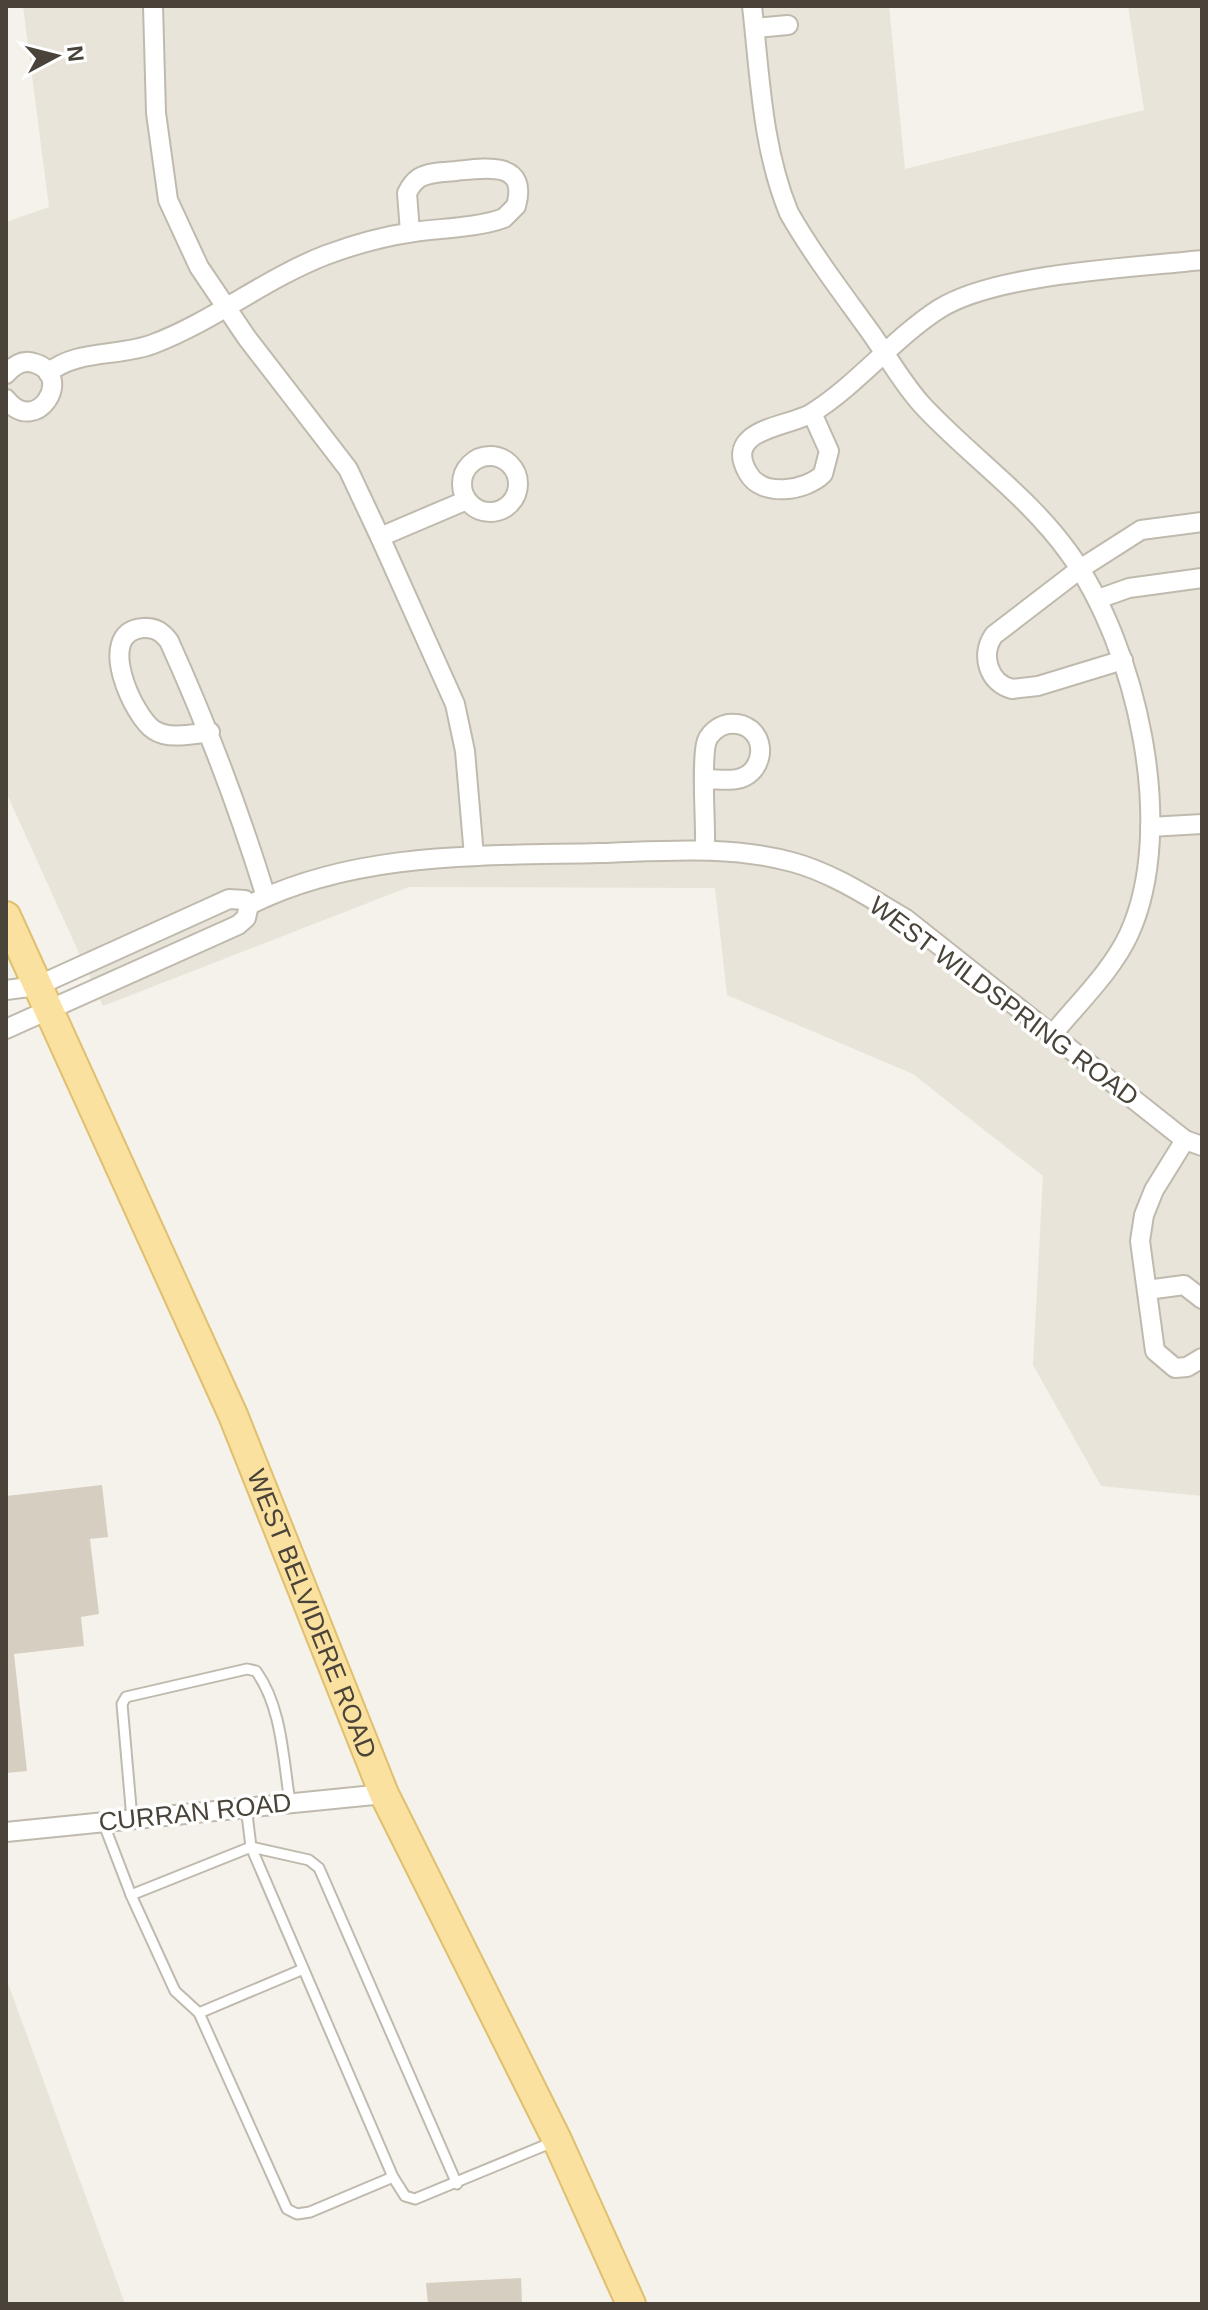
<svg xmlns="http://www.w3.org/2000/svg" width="1208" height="2310" viewBox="0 0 1208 2310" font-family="Helvetica,sans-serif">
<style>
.residential{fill:#e9e4d9}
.building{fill:#d6cec1}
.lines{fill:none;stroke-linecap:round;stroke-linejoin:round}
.lane-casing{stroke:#c0baae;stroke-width:13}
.street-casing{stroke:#c0baae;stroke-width:22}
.primary-casing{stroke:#e0bf6e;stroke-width:32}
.lane{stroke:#fff;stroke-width:9}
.street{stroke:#fff;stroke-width:18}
.primary{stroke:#fae19f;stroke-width:28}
.labels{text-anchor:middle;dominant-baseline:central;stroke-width:7;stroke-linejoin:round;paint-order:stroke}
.street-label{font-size:26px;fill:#494339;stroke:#fff}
</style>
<rect width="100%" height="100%" fill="#f5f2eb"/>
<g class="residential">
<path d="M23,6H889L905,169L1144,110L1128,6H1202V1496L1101,1486L1033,1365L1043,1176L913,1074L727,995L715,888L409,887L103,1006L6,792V222L49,207Z"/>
<path d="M6,1978L125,2304H6Z"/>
</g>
<g class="building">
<path d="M102,1485L108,1537L90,1539L99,1614L81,1617L84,1646L14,1654L27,1771L6,1773V1496Z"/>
<path d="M521,2278L522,2304H428L426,2283Z"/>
</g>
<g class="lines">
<defs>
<g id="lane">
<path d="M246,1806L251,1847L131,1895L175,1991L199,2013L287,2209L297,2214L310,2212L393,2177L405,2196L415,2199L553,2142"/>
<path d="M132,1819L122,1704L126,1697L247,1669L256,1671C282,1707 283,1759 290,1802"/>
<path d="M103,1822L131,1895"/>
<path d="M251,1847L309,1860L319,1868L457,2184"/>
<path d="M251,1847L393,2177"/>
<path d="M199,2013L301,1970"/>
</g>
<g id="street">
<path d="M153,6L156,113L168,200L199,267L247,338L348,469L380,537L455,704L465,751L474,856"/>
<path d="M752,6C760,76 762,148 789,213C813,255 843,294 871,333C888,357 904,386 924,407C971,457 1029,497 1069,553C1136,645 1178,827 1129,934C1112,971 1078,1003 1052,1035"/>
<path d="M755,28L788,25"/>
<path d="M48,373C77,349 119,357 153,344C214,321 264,279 326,255C353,245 385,236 414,232C442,228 477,228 504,218L516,206C529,160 484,168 456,171C444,172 429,172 419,178C413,182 410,187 407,193L410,232"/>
<path d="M6,374C13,366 22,359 34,363C76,375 36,438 6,399"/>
<path d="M812,413L829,451L823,474C806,491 762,498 748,473C722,428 790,427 812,413C858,384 894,338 939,309C996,273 1133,268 1202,260"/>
<circle cx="490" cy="484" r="28"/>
<path d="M380,537L467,500"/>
<path d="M1098,599L1129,588L1202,578"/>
<path d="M1123,660L1038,686L1012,689C988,683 980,654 994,635L1080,569L1141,530L1202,522"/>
<path d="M210,732C193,734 169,740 154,730C135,719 93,632 143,628C155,627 162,632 169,641C207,725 239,809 266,897"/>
<path d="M1150,827L1202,824"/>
<path d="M705,850C706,824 701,766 706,744C708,734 718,726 728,724C736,723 745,725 751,730C768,745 760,775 737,779C728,781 716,779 706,779"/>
<path d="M249,905C357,851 482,856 600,853C664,851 729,845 792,862C833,873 870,898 906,919L1185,1140L1202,1146"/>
<path d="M6,990L37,986L229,899L245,900L249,905"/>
<path d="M6,1029L238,925L246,918L249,905"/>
<path d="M1185,1140L1154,1190L1144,1215L1140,1241L1155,1351L1175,1368L1187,1367L1202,1358"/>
<path d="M1147,1290L1184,1285L1202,1299"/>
<path d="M6,1832L384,1794"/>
</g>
<g id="primary">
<path id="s1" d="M6,916L233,1415L384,1794L557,2140L631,2304"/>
</g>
</defs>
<use href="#lane" class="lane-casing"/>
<use href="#street" class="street-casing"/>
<use href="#primary" class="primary-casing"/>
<use href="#lane" class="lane"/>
<use href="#street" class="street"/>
<use href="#primary" class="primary"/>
</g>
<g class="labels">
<g class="street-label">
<text transform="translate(1004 1001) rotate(37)">WEST WILDSPRING ROAD</text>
<text stroke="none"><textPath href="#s1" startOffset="762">WEST BELVIDERE ROAD</textPath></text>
<text transform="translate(195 1812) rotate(-6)">CURRAN ROAD</text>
</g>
</g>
<rect width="1208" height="2310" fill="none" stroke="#494339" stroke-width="16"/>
<g transform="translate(56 56) rotate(83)" stroke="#ffffff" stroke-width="6" paint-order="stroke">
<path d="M0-6L14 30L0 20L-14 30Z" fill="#494339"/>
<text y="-12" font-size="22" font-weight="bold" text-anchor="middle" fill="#494339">N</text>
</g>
</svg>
